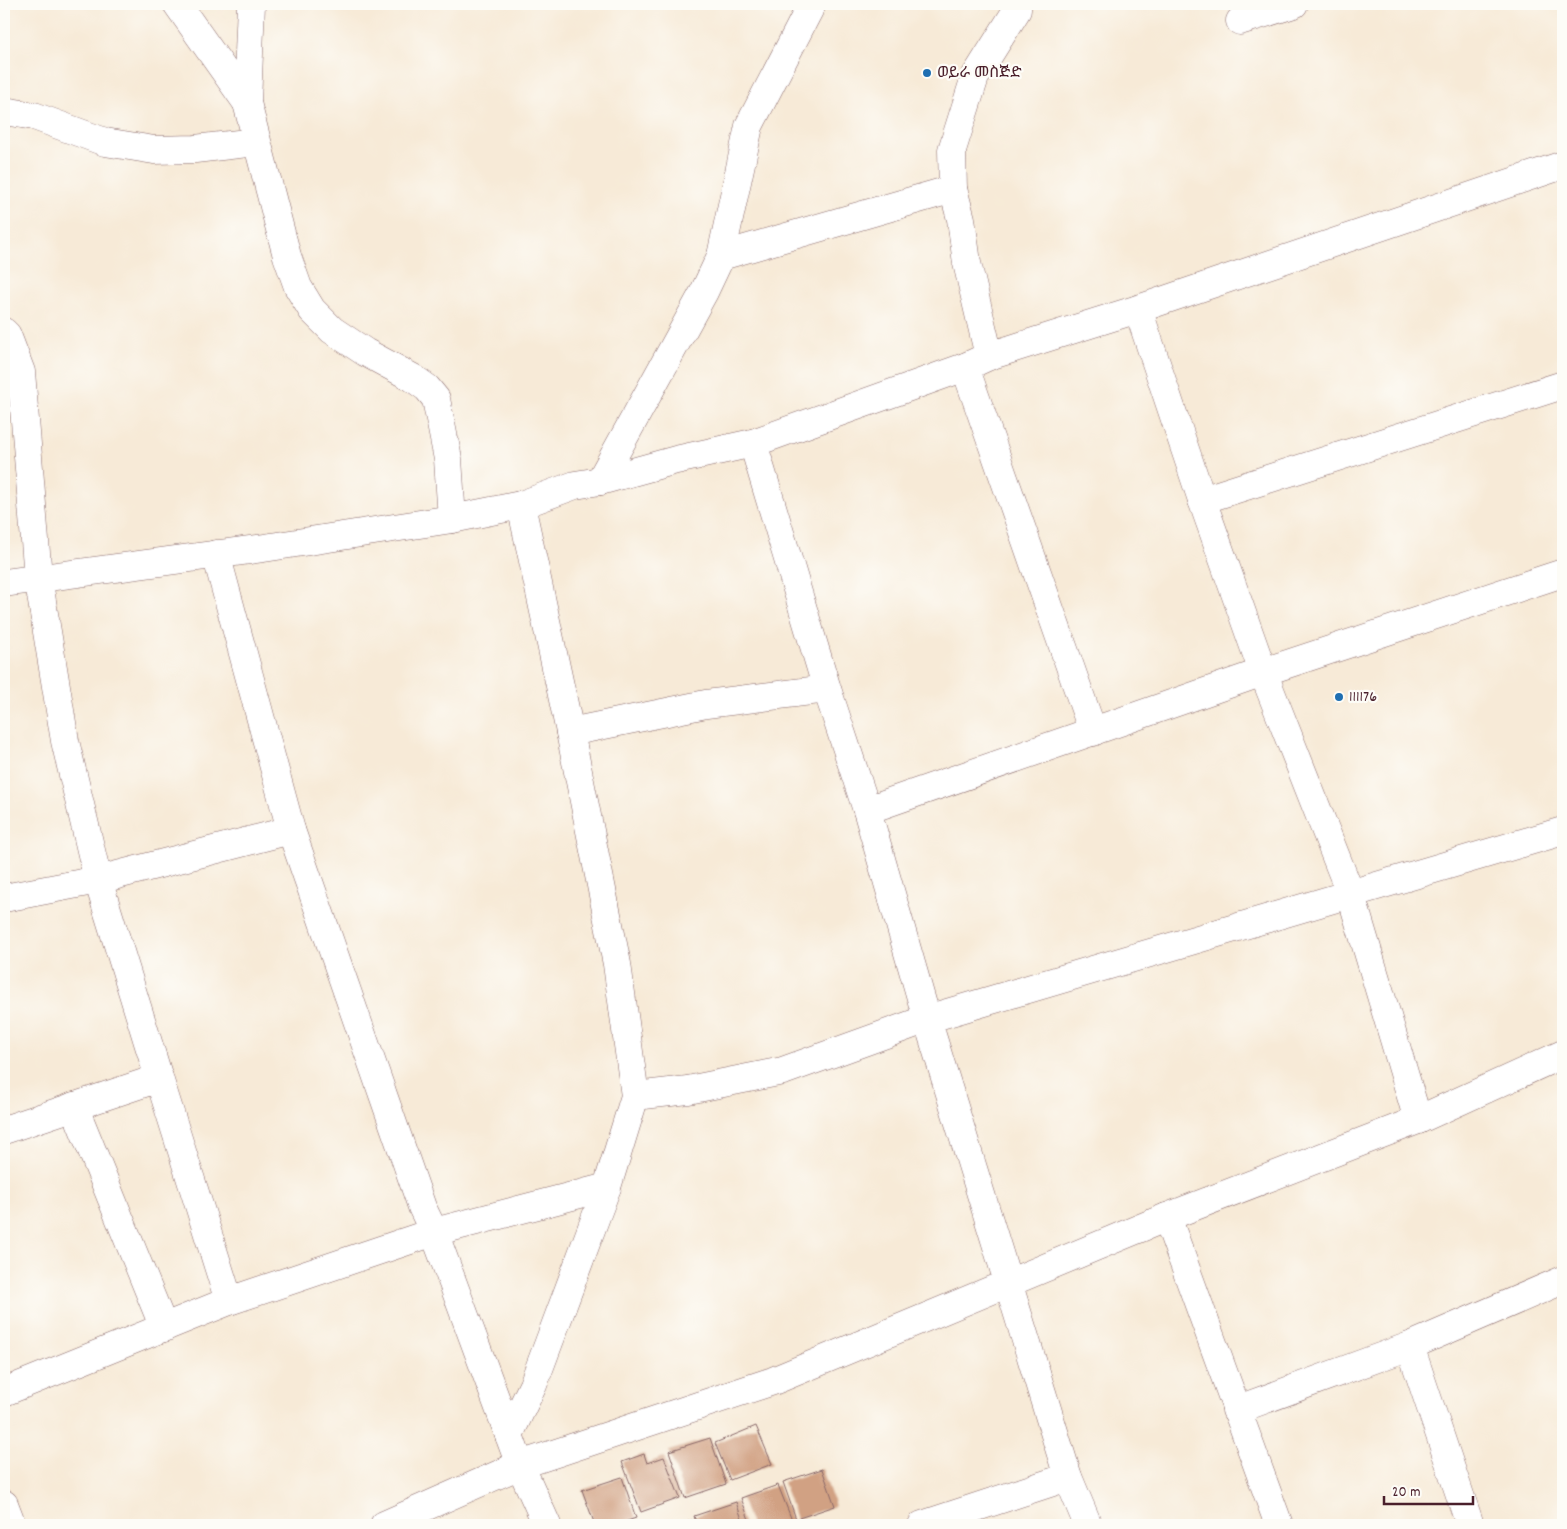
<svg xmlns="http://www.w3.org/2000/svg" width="1567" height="1529" viewBox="0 0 1567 1529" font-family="Dekko,'Noto Sans Ethiopic',sans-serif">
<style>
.building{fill:#d1a183}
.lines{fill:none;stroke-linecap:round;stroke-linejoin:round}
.minor-casing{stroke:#876667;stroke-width:29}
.minor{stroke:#fff;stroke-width:28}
.poi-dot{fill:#1f6fb2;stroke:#fdfcf7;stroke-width:2}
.labels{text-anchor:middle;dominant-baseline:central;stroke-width:4.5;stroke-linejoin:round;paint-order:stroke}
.poi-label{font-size:16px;fill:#4a1f2b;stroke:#fdfcf7;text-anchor:start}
</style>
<rect width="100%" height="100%" fill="#fdfcf7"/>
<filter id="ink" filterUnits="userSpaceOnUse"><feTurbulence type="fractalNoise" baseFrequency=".02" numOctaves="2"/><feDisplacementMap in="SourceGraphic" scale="10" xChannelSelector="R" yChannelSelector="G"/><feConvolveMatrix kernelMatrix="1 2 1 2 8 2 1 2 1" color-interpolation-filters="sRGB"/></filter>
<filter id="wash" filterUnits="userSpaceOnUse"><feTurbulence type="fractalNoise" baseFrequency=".0096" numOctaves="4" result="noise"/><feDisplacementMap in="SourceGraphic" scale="20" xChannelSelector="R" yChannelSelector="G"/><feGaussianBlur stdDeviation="1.12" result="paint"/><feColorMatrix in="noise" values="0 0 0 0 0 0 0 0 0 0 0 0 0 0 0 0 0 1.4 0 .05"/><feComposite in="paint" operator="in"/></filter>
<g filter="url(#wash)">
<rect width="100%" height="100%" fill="#f7ead7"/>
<g id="blocks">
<g class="building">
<path d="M756,1426L772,1464L730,1480L715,1443Z"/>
<path d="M710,1438L726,1484L685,1498L669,1451Z"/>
<path d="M644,1454L647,1463L664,1457L680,1498L641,1512L622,1462Z"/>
<path d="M822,1469L835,1506L796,1519L783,1482Z"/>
<path d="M622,1477L636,1518L616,1525H595L582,1490Z"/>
<path d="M778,1485L793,1523L786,1525H751L741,1498Z"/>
<path d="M736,1502L744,1525H697L694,1516Z"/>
<path d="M692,1520L694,1525H678Z"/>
</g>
</g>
</g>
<g filter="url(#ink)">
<use href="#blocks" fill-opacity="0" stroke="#876667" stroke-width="1"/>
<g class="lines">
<defs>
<g id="minor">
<path d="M177,4L247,103"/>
<path d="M251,4L247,103L287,256L298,287L312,310L332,330L365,352L413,378L427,388L436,399L448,459L452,519"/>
<path d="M1240,21L1294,4"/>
<path d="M4,111L34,116L105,142L154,150L195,149L256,142"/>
<path d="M721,256L953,189"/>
<path d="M4,332L7,335L21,372L38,577L65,741L98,880L159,1078"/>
<path d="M989,356L967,263L961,219L953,189L952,150L975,77L1017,10V4"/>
<path d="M965,367L1093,732"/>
<path d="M600,481L704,292L721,256L749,126L812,4"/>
<path d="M1202,500L1563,385"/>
<path d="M216,554L291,830"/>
<path d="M4,583L264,548L452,519L521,505L575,485L600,481L676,460L753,443"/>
<path d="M570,732L706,704L827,689"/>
<path d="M867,810L1263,672L1563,573"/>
<path d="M4,898L98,880L291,830L422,1207L434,1232L520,1465L547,1525"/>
<path d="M635,1096L688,1090L783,1071L927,1019L1563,831"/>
<path d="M74,1106L164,1328"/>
<path d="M1418,1120L1563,1054"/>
<path d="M4,1130L159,1078L229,1301"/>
<path d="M1167,1217L1279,1525"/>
<path d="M1410,1346L1470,1525"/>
<path d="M4,1392L229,1301L434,1232L607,1187"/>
<path d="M1236,1410L1410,1346L1563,1280"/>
<path d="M509,1435L533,1385L607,1187L635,1096L617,964L570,732L521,505"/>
<path d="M4,1504L12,1525"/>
<path d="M384,1525L520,1465L773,1381L1167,1217L1418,1120L1351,895L1263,672L1202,500L1138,309"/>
<path d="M922,1525L1068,1477"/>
<path d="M1088,1525L1068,1477L927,1019L867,810L827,689L753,443L965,367L989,356L1138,309L1563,165"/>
</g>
</defs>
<use href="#minor" class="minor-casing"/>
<use href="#minor" class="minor"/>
</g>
</g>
<g class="poi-dot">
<circle cx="927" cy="73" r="5"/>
<circle cx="1339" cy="697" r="5"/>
</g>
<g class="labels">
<g class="poi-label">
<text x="937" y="73">ወይራ መስጅድ</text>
<text x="1349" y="697">111176</text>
</g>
</g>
<rect width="1567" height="1529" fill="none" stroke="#fdfcf7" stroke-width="20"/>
<path d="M1384 1496v8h89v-8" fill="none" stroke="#4a1f2b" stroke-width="2.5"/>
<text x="1392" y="1496" font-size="15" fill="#4a1f2b" stroke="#fdfcf7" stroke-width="4" paint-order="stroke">20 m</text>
</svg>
